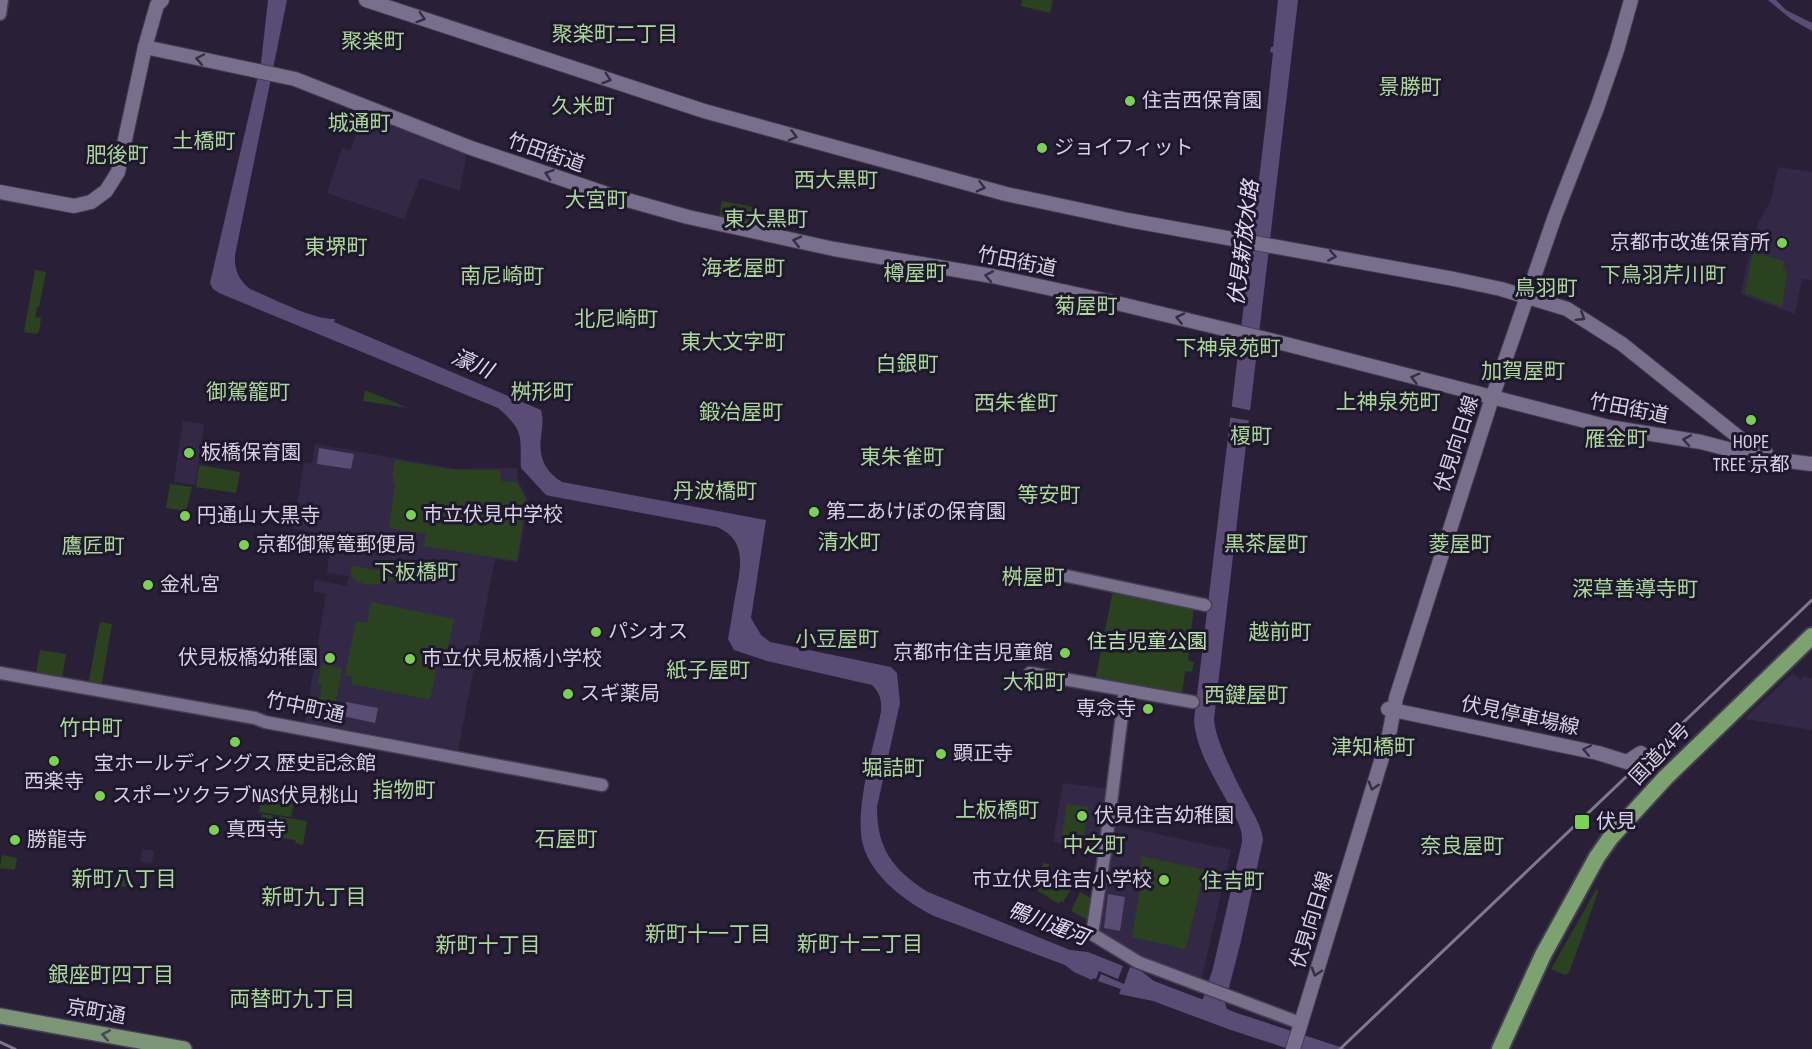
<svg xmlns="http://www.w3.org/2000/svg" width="1812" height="1049" viewBox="0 0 1812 1049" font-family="'Sofia Sans Condensed','Noto Sans JP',sans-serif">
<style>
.built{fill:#332947}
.green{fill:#2a421f}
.water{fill:#5a4c75}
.pier{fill:#292038}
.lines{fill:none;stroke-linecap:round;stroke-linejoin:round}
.tertiary-casing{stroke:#453d51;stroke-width:15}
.secondary-casing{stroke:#453d51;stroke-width:16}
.primary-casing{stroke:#453d51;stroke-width:18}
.trunk-casing{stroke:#453d51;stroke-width:20}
.tertiary{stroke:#776f8b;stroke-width:12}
.secondary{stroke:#776f8b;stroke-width:14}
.primary{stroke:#7b9576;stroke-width:15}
.trunk{stroke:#7ca26f;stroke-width:16}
.rail{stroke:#80798d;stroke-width:3}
.oneway{stroke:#352d45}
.oneway2{stroke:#44494b}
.poi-dot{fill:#7cd155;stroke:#1f172e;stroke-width:2}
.labels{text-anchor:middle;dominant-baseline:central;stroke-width:6;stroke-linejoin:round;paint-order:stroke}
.poi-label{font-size:20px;fill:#d6d1e1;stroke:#1f172e;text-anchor:start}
.street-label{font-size:20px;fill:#d6d1e1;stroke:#1f172e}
.park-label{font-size:20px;fill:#bbe9a9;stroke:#1f172e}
.neighbourhood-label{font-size:21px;fill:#aad897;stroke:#1f172e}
.water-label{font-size:21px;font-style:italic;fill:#e3daf6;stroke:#1f172e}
</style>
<rect width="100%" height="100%" fill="#292038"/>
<g class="built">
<path d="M366,110L460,148L466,156L460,191L420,178L404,219L327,193L342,148L350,151Z"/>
<path d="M1778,167L1812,172V280L1802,279L1795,314L1741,294L1747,264L1759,222L1771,200Z"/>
<path d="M183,421L204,424L195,485L174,482Z"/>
<path d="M315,444L456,469L517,468L518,481L528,500L518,562L495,559L458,750L305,722L326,594L313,591L315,580L347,586L349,576L327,573L332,535L293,529L304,463L312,464Z"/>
<path d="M1793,673L1801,680L1802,676L1812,678V727L1810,730L1747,719L1746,717Z"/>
<path d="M1063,783L1110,789L1101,852L1053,842Z"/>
<path d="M1112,824L1231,850L1202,977L1198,980L1144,959L1097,932Z"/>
<path d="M142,849L154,851L152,863L140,861Z"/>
</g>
<g class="green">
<path d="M1022,0H1053L1050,13L1021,6Z"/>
<path d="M722,201L754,207L750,227L719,220Z"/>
<path d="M1753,252L1784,261L1783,267L1787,272L1782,307L1745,293Z"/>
<path d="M35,270L46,272L39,307H37L35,317L41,318L39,331L36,334L24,332Z"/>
<path d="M365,390L408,408L363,401Z"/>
<path d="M395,460L456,470H500L501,481L517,482L526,500L517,561L424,546L426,534L389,528L395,484L393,483L394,476H392Z"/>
<path d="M199,465L240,472L236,493L196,487Z"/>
<path d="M170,484L192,487L186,511L166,508Z"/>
<path d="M403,564L405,565L397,579C382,584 362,590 351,575V567L355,566C361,568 378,571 384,570C390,569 397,566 403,564Z"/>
<path d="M1113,590L1194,606L1188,661L1194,662L1192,672L1185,671L1182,695L1138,688L1133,685L1095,681Z"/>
<path d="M371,602L454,619L447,652L440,651L430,700L351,684L352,676L345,675L356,621L367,623Z"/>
<path d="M100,622L112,624L101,687L93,685L89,680Z"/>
<path d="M40,650L66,654L62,678L36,674Z"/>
<path d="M321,664L342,668L332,723L312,719L315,697H320L322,685L318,684Z"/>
<path d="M281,793L295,795L291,817L259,812L262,795L280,798Z"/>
<path d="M1067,804L1088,807L1084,836H1081L1080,844L1061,842Z"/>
<path d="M262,814L307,821L303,845L295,843L296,840L280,838L282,828L260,825Z"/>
<path d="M2,855L17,858L15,870L0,868Z"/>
<path d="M1142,856L1205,870L1186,947L1184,949L1132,937L1143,870H1140Z"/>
<path d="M1043,863L1049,864L1048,868L1052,869L1050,876L1067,881L1073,886L1063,902L1060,901L1059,904L1038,891Z"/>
<path d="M128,869L126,887L115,885L117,870Z"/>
<path d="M1597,888L1598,892L1569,973L1565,975L1551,969Z"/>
<path d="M1080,892L1095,900L1088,920L1071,911Z"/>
</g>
<g class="water">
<path d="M268,0H287L235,255C234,270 239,280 250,289C275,299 311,319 335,319L334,322L541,410C544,420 542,428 541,438C538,458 546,472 562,482L766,520L751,618L761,635L770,642L891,667L897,673L900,703L877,807C877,849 893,870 928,892L1070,950L1088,952L1123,966L1118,979L1099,971L1096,979L1093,978L1092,980L1074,972L1065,965L934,916C906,902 872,877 863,845C854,809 873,749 881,712C882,700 880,693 872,685L767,661L734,650L728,639C731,623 733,608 736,592C741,566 747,540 717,527L550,496L546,495L521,468C520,436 525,431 498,408L219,293L213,289L210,283L261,63Z"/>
<path d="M1278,0H1298L1214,719C1215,741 1238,784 1249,805C1255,816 1262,828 1263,840L1241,941L1225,1003L1227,1009L1234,1012L1346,1049H1289L1228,1029L1153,1001L1119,994L1121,989L1098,981L1101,974L1124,984L1130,967L1141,971L1154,981L1201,999H1203L1213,968L1242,842C1243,828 1236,819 1230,807C1216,780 1196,751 1194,720L1265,129L1273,53L1270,52L1271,47H1273Z"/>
<path d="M1768,0H1776L1786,10L1812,23V31L1791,19Z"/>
<path d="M319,448L354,454L351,469L317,464Z"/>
<path d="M346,702L378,708L375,723L343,716Z"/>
<path d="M1108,894L1125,897L1120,931L1104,928Z"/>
</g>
<path class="pier" d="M1229,406L1253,411L1252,421L1227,417Z"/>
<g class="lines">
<defs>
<g id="tertiary">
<path d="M0,14L2,0"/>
<path d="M1048,572L1205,605"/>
<path d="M0,673L255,718L265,722L602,785"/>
<path d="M1030,673L1193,702"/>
<path d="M1125,690L1105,851L1092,934L1138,962L1300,1023"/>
</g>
<g id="secondary">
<path d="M366,0L704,111L1006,194L1128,220L1454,279L1501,289L1567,309L1622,344L1752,448L1766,453"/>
<path d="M145,47L295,79L471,148L613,196L688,217L834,249L992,276L1108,301L1262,338L1609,427L1701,442L1762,458L1812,464"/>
<path d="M0,192L74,206L91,202L106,191L118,172L145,47L157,5L162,0"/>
<path d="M1388,709L1598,753L1627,762L1641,753"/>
<path d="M1293,1049L1389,735L1396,698L1492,398L1555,216L1597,108L1617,50L1631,0"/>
</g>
<path id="primary" d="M0,1016L184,1049"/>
<path id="trunk" d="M1500,1049L1543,955L1597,857L1611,837L1666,777L1812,636"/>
</defs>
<use href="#tertiary" class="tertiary-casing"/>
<use href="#secondary" class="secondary-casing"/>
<use href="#primary" class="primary-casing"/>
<use href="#trunk" class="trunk-casing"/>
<use href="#tertiary" class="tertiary"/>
<use href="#secondary" class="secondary"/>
<use href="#primary" class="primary"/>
<use href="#trunk" class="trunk"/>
<g class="rail">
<path d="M0,1042L15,1049"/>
<path d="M1340,1049L1812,600"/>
</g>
</g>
<defs><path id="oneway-chevron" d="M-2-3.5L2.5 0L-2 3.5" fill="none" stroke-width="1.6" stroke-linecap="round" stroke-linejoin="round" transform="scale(1.5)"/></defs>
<g class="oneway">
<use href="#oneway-chevron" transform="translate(421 18) rotate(18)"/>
<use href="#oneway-chevron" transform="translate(200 59) rotate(-168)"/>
<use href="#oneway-chevron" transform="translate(607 79) rotate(18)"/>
<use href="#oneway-chevron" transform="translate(793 136) rotate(15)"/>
<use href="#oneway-chevron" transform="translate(549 174) rotate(-161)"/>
<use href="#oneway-chevron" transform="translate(981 187) rotate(15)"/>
<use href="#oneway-chevron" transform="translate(797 241) rotate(-167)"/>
<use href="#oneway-chevron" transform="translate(1332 256) rotate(10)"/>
<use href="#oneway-chevron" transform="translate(989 276) rotate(-169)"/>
<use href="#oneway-chevron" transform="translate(1581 317) rotate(32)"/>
<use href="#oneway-chevron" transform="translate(1180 318) rotate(-167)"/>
<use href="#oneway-chevron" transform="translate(1415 378) rotate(-165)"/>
<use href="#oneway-chevron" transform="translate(1687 440) rotate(-170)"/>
<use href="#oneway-chevron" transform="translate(1587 750) rotate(-168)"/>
<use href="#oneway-chevron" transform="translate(1373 786) rotate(107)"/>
<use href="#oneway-chevron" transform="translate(1316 972) rotate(108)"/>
</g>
<use class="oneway2" href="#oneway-chevron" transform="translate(106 1035) rotate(-170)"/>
<g class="poi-dot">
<circle cx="1130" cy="101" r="6"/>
<circle cx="1042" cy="148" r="6"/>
<circle cx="1782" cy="243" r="6"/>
<circle cx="1751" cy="420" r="6"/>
<circle cx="189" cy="453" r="6"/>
<circle cx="814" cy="512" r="6"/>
<circle cx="411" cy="515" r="6"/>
<circle cx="185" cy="516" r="6"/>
<circle cx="244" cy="545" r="6"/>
<circle cx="148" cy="585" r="6"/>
<circle cx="596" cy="632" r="6"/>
<circle cx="1065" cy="653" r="6"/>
<circle cx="330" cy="658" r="6"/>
<circle cx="410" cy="659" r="6"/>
<circle cx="568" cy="694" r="6"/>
<circle cx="1148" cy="709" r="6"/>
<circle cx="235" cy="742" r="6"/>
<circle cx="941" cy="754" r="6"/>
<circle cx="54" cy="761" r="6"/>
<circle cx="100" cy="796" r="6"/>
<circle cx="1082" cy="816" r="6"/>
<rect x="1574" y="814" width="16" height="16" rx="3"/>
<circle cx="214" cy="830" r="6"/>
<circle cx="15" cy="840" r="6"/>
<circle cx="1164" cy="880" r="6"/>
</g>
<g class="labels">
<g class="poi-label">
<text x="1142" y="101">住吉西保育園</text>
<text x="1054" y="148">ジョイフィット</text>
<text x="1770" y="243" text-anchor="end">京都市改進保育所</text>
<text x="1751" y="442" text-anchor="middle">HOPE<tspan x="1751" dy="23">TREE 京都</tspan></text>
<text x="201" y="453">板橋保育園</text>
<text x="826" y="512">第二あけぼの保育園</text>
<text x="423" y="515">市立伏見中学校</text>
<text x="197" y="516">円通山 大黒寺</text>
<text x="256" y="545">京都御駕篭郵便局</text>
<text x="160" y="585">金札宮</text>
<text x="608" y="632">パシオス</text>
<text x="1053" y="653" text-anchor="end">京都市住吉児童館</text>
<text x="318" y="658" text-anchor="end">伏見板橋幼稚園</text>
<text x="422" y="659">市立伏見板橋小学校</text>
<text x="580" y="694">スギ薬局</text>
<text x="1136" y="709" text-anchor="end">専念寺</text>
<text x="953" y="754">顕正寺</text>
<text x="235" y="764" text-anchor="middle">宝ホールディングス 歴史記念館</text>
<text x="54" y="782" text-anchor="middle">西楽寺</text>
<text x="112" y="796">スポーツクラブNAS伏見桃山</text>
<text x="1094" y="816">伏見住吉幼稚園</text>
<text x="1596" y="822">伏見</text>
<text x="226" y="830">真西寺</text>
<text x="27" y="840">勝龍寺</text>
<text x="1152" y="880" text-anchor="end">市立伏見住吉小学校</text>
</g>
<g class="street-label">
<text transform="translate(546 153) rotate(19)">竹田街道</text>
<text transform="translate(1017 262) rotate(11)">竹田街道</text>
<text transform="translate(1629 409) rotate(11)">竹田街道</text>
<text transform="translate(1457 444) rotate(-72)">伏見向日線</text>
<text transform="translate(305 708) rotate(12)">竹中町通</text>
<text transform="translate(1520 716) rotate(12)">伏見停車場線</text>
<text transform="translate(1660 754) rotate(-46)">国道24号</text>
<text transform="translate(1312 920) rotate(-73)">伏見向日線</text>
<text transform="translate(96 1012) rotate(10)">京町通</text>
</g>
<g class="park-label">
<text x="1147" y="642">住吉児童公園</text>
</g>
<g class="neighbourhood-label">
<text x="615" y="34">聚楽町二丁目</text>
<text x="373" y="41">聚楽町</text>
<text x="1410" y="87">景勝町</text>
<text x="583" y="106">久米町</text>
<text x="359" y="123">城通町</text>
<text x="204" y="141">土橋町</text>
<text x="117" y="155">肥後町</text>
<text x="836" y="180">西大黒町</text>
<text x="596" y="200">大宮町</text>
<text x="766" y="219">東大黒町</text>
<text x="336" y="247">東堺町</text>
<text x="743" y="268">海老屋町</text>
<text x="915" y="273">樽屋町</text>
<text x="1663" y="275">下鳥羽芹川町</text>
<text x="502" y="276">南尼崎町</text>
<text x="1546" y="288">鳥羽町</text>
<text x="1086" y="306">菊屋町</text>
<text x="616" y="319">北尼崎町</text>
<text x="733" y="342">東大文字町</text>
<text x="1228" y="348">下神泉苑町</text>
<text x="907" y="364">白銀町</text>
<text x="1523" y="371">加賀屋町</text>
<text x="248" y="392">御駕籠町</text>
<text x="542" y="392">桝形町</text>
<text x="1388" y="402">上神泉苑町</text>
<text x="1016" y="403">西朱雀町</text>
<text x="741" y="412">鍛冶屋町</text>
<text x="1251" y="436">榎町</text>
<text x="1616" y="439">雁金町</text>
<text x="902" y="457">東朱雀町</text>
<text x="715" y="491">丹波橋町</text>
<text x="1049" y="495">等安町</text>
<text x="849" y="542">清水町</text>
<text x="1266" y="544">黒茶屋町</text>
<text x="1460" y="544">菱屋町</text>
<text x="93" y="546">鷹匠町</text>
<text x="416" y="572">下板橋町</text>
<text x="1033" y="577">桝屋町</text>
<text x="1635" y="589">深草善導寺町</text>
<text x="1280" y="632">越前町</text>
<text x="837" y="639">小豆屋町</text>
<text x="708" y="670">紙子屋町</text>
<text x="1034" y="682">大和町</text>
<text x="1246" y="695">西鍵屋町</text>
<text x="91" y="728">竹中町</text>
<text x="1373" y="747">津知橋町</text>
<text x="893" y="768">堀詰町</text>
<text x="404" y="790">指物町</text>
<text x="997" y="810">上板橋町</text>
<text x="566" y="839">石屋町</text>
<text x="1094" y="845">中之町</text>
<text x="1462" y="846">奈良屋町</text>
<text x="124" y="879">新町八丁目</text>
<text x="1233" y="881">住吉町</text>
<text x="314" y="897">新町九丁目</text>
<text x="708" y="934">新町十一丁目</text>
<text x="860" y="944">新町十二丁目</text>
<text x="488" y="945">新町十丁目</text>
<text x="111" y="975">銀座町四丁目</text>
<text x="292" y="999">両替町九丁目</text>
</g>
<g class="water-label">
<text transform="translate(1244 243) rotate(-83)">伏見新放水路</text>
<text transform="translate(472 364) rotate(23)">濠川</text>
<text transform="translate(1048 924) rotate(21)">鴨川運河</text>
</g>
</g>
</svg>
